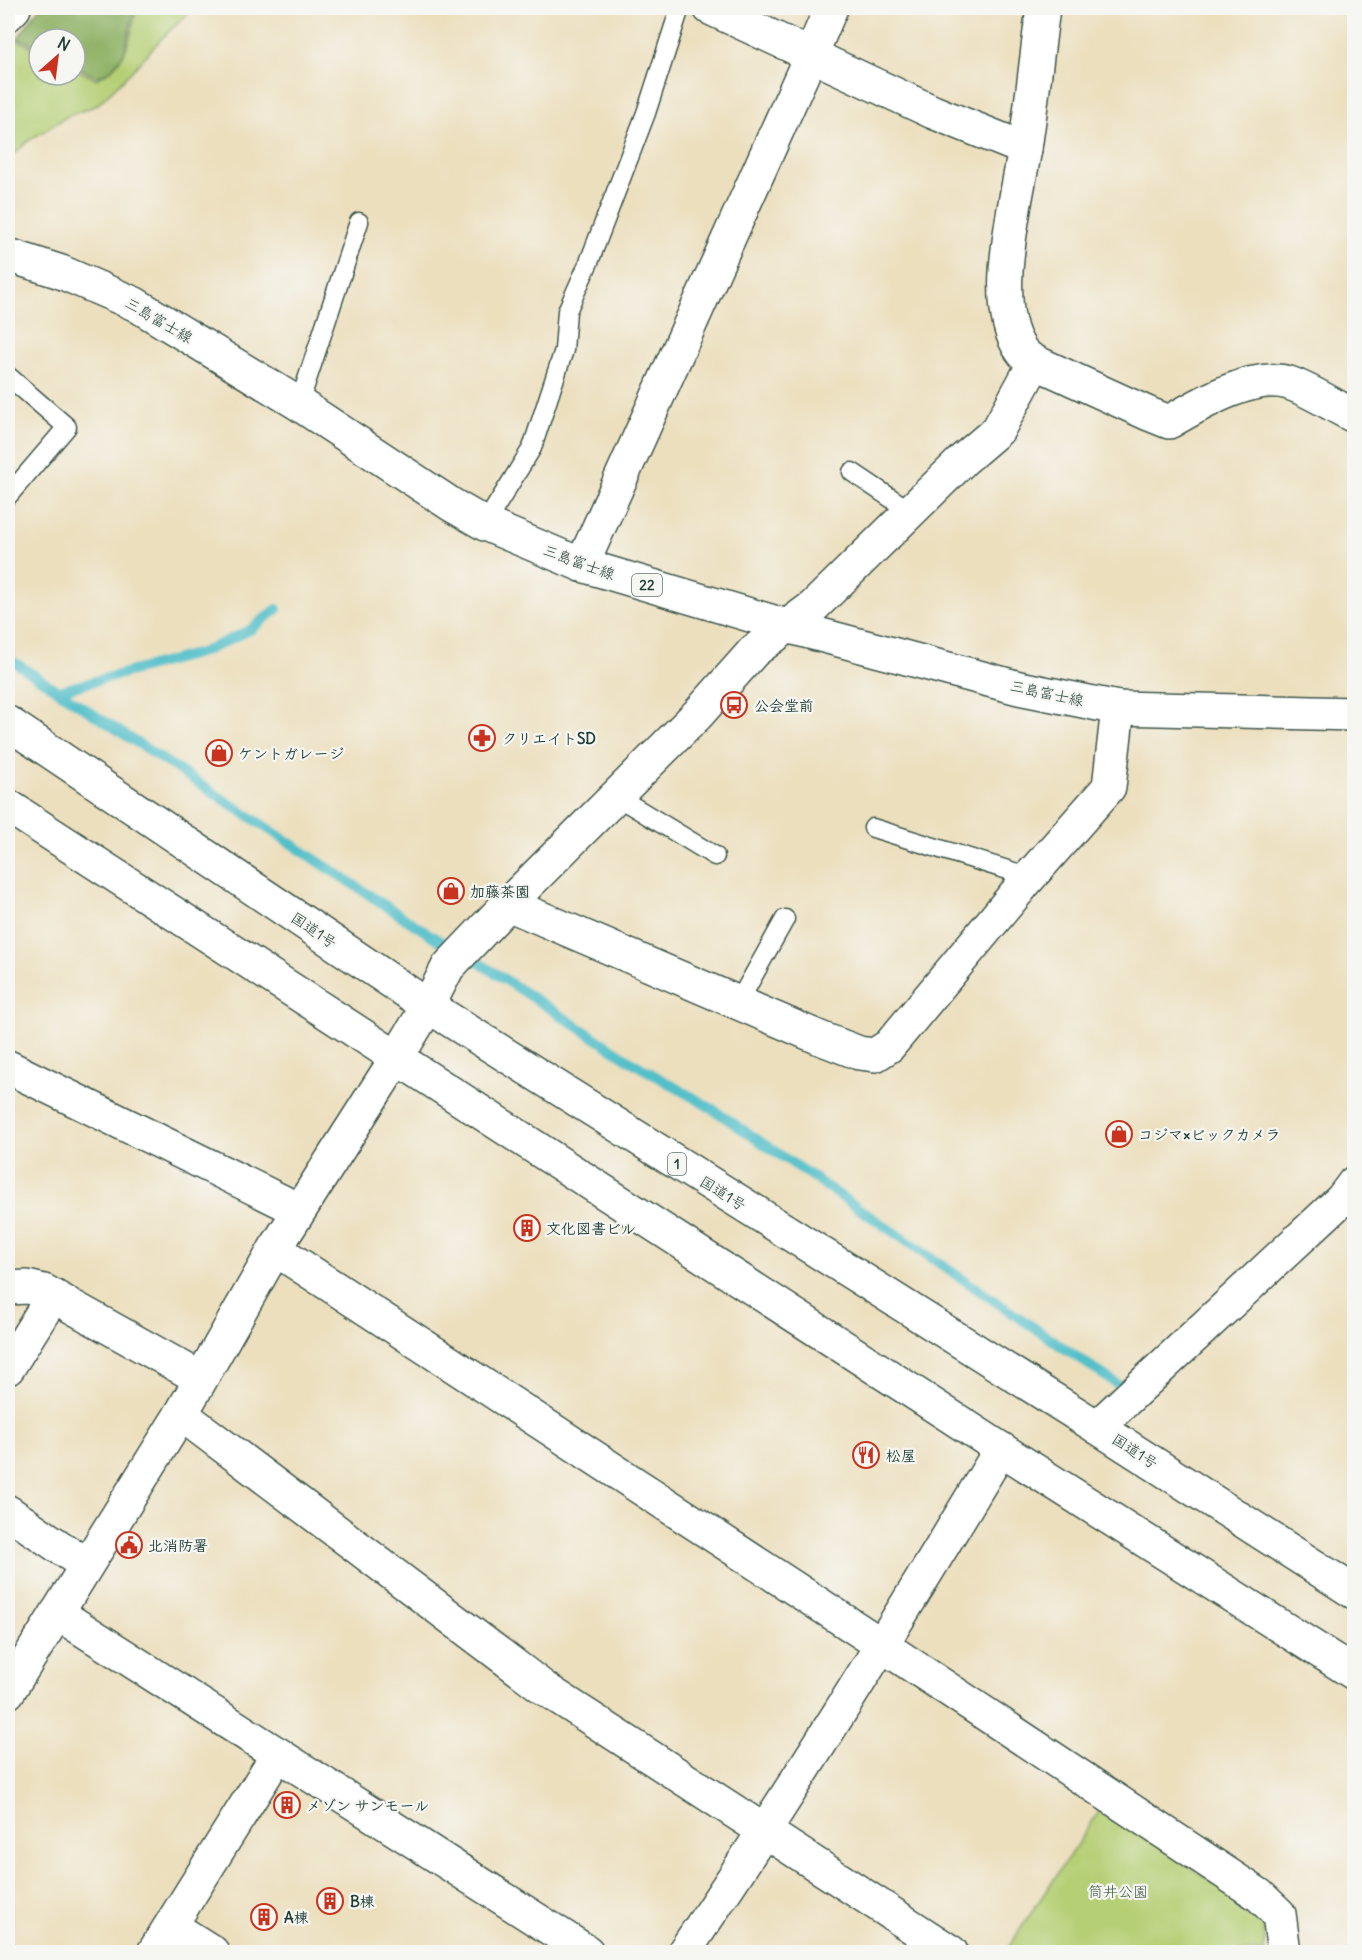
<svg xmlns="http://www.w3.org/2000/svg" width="1362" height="1960" viewBox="0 0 1362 1960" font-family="Delius,'Klee One',sans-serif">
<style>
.green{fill:#b5cf74;stroke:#6a8654;stroke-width:1.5}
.forest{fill:#90b266;stroke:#58784d;stroke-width:1.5}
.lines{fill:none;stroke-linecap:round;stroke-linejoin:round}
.stream{stroke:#52bfc9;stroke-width:10}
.lane-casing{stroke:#3e5549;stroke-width:21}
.street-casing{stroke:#3e5549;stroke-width:36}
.secondary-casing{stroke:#3e5549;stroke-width:36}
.primary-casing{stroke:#3e5549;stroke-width:36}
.highway-casing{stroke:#3e5549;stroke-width:36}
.lane{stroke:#fff;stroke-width:18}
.street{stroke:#fff;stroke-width:33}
.secondary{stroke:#fff;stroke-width:33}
.primary{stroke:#fff;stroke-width:33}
.highway{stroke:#fff;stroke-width:33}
.labels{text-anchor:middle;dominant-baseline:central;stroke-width:4.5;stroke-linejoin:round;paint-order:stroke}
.shield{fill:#f6f6f2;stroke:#60746d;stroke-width:1.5}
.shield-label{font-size:14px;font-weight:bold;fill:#1f3d34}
.street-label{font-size:15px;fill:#1f3d34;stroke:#f6f6f2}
.poi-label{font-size:15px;font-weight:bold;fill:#1f3d34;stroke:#f6f6f2;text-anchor:start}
.park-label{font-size:15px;fill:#3d5a41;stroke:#f6f6f2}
</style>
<rect width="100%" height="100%" fill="#f6f6f2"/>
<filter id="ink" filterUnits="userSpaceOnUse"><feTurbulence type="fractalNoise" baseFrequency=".0167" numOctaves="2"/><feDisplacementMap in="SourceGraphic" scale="12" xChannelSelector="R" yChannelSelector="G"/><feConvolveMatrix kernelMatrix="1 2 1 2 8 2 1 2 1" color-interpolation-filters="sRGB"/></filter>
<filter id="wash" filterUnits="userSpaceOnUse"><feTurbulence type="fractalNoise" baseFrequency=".008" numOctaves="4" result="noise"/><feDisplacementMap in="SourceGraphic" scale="24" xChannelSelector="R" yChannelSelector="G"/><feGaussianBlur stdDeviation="1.35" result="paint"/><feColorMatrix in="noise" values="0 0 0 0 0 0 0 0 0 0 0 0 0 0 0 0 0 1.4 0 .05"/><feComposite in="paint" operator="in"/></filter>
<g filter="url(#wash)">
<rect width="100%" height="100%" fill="#ecdfbe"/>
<g class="green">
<path d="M137,8H194L162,38L131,72L97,105L66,117L28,141L8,160V49L17,40L39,51V75H75V69L96,79C129,63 129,40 137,8Z"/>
<path d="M1102,1807L1243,1903C1260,1919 1268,1928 1264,1952H1005Z"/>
</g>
<path class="forest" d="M39,8H135L124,53L111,70L97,77L75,66V39H39V48L18,38Z"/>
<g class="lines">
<g class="stream">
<path d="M8,658L58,691L203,652L250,630L277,609"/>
<path d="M58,691L438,940L478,962L637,1065L711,1108L1130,1393"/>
</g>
</g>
</g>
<g filter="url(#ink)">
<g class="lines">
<defs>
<g id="lane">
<path d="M8,376L67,427L8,496"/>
<path d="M299,404L359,222"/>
<path d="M852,472L910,511"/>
<path d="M485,524L532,448L564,350L567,311L589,262L646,113L680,8"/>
<path d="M616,796L715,856"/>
<path d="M873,828L1030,877"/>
<path d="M738,1003L785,919"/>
</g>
<g id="street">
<path d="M710,8L933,112L1025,149"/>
<path d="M1043,8C1037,54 1032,102 1025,148C1017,201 988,304 1021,350C1024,355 1030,359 1035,362L998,430L964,459L813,607L754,651L698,714L508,904L820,1038L859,1053L875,1055L889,1046L1027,880L1109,787L1118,708"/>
<path d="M8,14L14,8"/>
<path d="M1035,362L1149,414L1169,422C1200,404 1253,372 1289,383C1310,390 1334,406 1354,416"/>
<path d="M582,565L811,55L831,8"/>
<path d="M8,1067L299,1210"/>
<path d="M275,1249L883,1646L1259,1895L1279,1914L1284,1952"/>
<path d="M8,1288L27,1287L44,1291L200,1378"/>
<path d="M8,1368L53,1296"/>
<path d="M181,1414L544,1688L951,1952"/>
<path d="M1097,1427L1342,1199L1354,1183"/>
<path d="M8,1512L86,1565"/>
<path d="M57,1613L587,1952"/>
<path d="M171,1926L212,1952"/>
<path d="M154,1952L278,1754"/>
<path d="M684,1952C795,1788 899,1619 1001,1449"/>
</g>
<path id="secondary" d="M8,1692L181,1414L275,1249L396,1059L428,1006L448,967L508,904"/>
<path id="primary" d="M8,255L61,272L135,304L299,404L452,505L485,524L582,565L787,626L1019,688L1118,708L1354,714"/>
<g id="highway">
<path d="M8,723L428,1006L1097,1427L1354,1592"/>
<path d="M8,806L1001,1449L1354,1673"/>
</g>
</defs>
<use href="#lane" class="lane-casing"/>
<use href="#street" class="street-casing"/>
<use href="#secondary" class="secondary-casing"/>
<use href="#primary" class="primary-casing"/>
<use href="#highway" class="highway-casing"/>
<use href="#lane" class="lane"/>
<use href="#street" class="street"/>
<use href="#secondary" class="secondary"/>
<use href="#primary" class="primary"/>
<use href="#highway" class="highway"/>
</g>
</g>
<defs>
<symbol id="bus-ring" viewBox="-11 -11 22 22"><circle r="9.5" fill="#f6f6f2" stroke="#c8321e" stroke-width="1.5"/><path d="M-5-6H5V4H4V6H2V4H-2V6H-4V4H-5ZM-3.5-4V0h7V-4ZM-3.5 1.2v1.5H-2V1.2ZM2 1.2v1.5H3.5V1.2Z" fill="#c8321e"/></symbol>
<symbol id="pharmacy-ring" viewBox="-11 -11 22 22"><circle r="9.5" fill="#f6f6f2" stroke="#c8321e" stroke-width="1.5"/><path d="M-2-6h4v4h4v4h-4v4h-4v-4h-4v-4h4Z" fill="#c8321e"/></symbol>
<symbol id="shop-ring" viewBox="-11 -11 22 22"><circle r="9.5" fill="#f6f6f2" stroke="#c8321e" stroke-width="1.5"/><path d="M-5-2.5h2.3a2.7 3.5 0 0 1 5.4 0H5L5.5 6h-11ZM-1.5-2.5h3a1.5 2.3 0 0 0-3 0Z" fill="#c8321e"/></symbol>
<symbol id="building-ring" viewBox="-11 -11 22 22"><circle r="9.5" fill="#f6f6f2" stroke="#c8321e" stroke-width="1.5"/><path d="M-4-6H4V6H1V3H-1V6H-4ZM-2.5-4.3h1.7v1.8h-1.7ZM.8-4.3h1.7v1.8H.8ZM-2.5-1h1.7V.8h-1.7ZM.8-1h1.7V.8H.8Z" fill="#c8321e"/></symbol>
<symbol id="restaurant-ring" viewBox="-11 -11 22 22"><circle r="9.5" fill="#f6f6f2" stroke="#c8321e" stroke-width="1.5"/><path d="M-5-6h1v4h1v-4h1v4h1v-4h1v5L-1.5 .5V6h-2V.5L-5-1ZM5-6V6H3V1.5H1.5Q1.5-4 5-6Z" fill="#c8321e"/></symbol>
<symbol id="civic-ring" viewBox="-11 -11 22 22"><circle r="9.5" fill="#f6f6f2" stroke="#c8321e" stroke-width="1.5"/><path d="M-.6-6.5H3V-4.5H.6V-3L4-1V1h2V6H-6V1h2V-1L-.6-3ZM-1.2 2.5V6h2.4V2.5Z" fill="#c8321e"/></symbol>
</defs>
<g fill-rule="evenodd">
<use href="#bus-ring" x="719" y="690" width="30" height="30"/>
<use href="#pharmacy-ring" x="467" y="723" width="30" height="30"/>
<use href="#shop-ring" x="204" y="738" width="30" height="30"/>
<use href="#shop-ring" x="436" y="876" width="30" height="30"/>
<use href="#shop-ring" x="1104" y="1119" width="30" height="30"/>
<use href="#building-ring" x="512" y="1213" width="30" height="30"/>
<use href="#restaurant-ring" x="851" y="1440" width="30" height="30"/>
<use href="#civic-ring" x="114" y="1530" width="30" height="30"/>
<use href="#building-ring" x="272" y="1790" width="30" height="30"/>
<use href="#building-ring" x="315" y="1886" width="30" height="30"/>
<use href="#building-ring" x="249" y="1902" width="30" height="30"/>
</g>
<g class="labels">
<g class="shield">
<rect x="632" y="574" width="30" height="22" rx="4.5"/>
<rect x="668" y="1153" width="18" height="22" rx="4.5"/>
</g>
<g class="shield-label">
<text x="647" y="585">22</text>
<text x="677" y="1164">1</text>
</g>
<g class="street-label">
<text transform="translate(159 320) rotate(30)">三島富士線</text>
<text transform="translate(579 562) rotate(20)">三島富士線</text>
<text transform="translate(1047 693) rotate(12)">三島富士線</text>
<text transform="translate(314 930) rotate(34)">国道1号</text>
<text transform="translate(723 1193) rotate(32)">国道1号</text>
<text transform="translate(1135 1451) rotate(33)">国道1号</text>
</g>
<g class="poi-label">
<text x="754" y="705">公会堂前</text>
<text x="502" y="738">クリエイトSD</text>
<text x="238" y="753">ケントガレージ</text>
<text x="470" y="891">加藤茶園</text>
<text x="1138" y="1134">コジマ×ビックカメラ</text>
<text x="546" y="1228">文化図書ビル</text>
<text x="886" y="1455">松屋</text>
<text x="148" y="1545">北消防署</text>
<text x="306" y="1805">メゾン サンモール</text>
<text x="350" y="1901">B棟</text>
<text x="284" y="1917">A棟</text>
</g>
<g class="park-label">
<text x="1118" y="1891">筒井公園</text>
</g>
</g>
<rect width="1362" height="1960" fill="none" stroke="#f6f6f2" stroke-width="30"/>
<g transform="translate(57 57) rotate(28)"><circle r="28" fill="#f6f6f2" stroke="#a0aca6" stroke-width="1.5"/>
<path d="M0-4.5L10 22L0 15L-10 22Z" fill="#c8321e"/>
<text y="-9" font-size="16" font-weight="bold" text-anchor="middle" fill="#1f3d34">N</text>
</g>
</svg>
